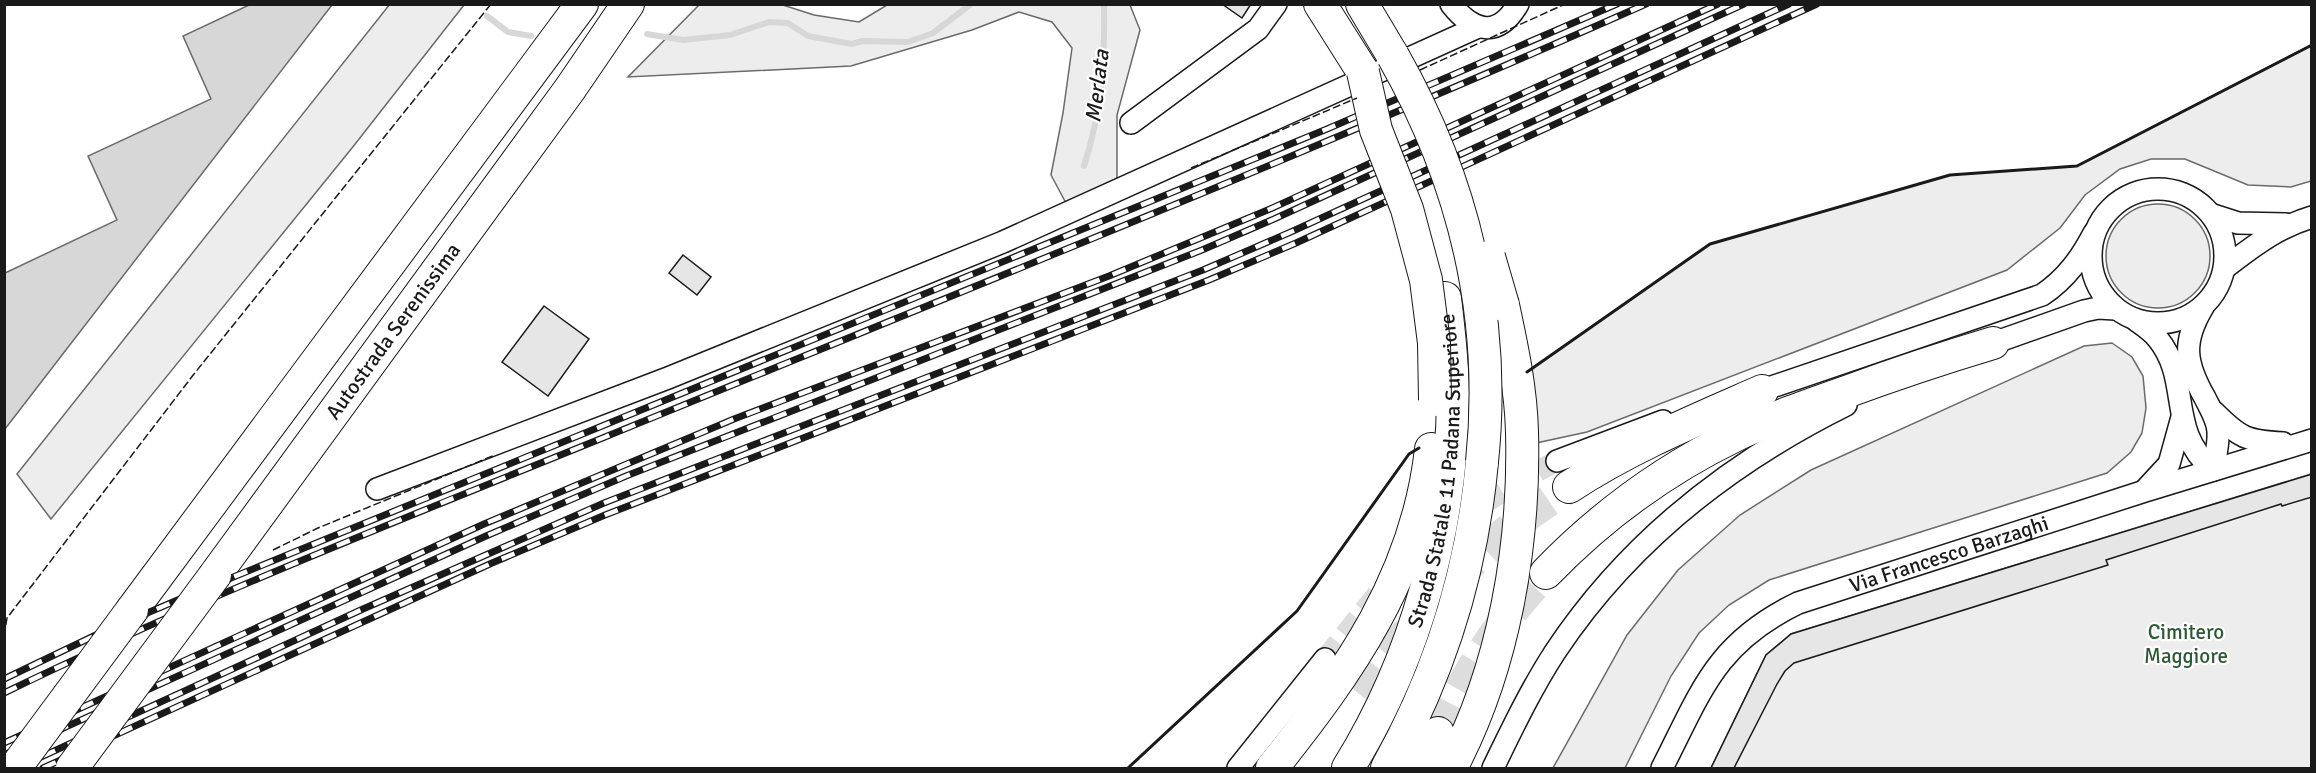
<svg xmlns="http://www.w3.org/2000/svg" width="2316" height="773" viewBox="0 0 2316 773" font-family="Signika,sans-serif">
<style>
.built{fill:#ededed;stroke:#6a6a6a;stroke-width:1.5}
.water{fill:#d7d7d7;stroke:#6a6a6a;stroke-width:1.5}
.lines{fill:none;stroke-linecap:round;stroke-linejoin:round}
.stream{stroke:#d7d7d7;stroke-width:6}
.building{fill:#e6e6e6;stroke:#1a1a1a;stroke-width:1.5}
.minor-tunnel{stroke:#ddd;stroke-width:21;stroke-dasharray:21 10;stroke-linecap:butt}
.highway-tunnel{stroke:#ddd;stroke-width:32;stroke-dasharray:32 16;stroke-linecap:butt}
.minor-casing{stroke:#1a1a1a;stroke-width:24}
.highway-casing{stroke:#1a1a1a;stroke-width:34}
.minor{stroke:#fff;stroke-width:21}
.highway{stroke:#fff;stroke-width:32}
.rail-casing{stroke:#1a1a1a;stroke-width:7}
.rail{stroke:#fff;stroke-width:4.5;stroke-dasharray:14;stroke-linecap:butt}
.highway-bridge-casing{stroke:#1a1a1a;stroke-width:34;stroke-linecap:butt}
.highway-bridge{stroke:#fff;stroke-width:32}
.fence{stroke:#1a1a1a;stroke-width:1.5;stroke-dasharray:8 3;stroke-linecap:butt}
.wall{stroke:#1a1a1a;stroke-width:3}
.labels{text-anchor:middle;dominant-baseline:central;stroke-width:4.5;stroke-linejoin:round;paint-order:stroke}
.street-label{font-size:21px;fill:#1a1a1a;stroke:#fff}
.park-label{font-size:21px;fill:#2b5a34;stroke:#fff}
.water-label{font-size:22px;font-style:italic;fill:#1a1a1a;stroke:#fff}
</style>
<rect width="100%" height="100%" fill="#fff"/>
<g class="built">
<path d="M390,4L464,5L352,148L51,519L17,474Z"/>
<path d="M699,5H783L814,15L859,22L887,5H1130L1140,30L1117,115V182L1066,203L1051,175L1063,113L1072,48L1052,22L1019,12L972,30L851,66L628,77Z"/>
<path d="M2311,45V181L2291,187L2248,185L2185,159H2151L2120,169L2085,195L2060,228L2007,270L1587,432L1536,443L1529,371L1710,244L1950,175L2077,166Z"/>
<circle cx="2158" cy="256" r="52"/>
<path d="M2112,343L2132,357L2143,376L2146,408L2142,433L2131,452L2107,473L1769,580L1729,605L1699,633L1671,676L1625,768H1553L1627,635L1678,570L1740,515L1811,470L2084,346Z"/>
<path d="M2311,474V768H1711L1766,655L1791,634Z"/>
</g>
<path class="water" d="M249,5H332L5,429V273L117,220L88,156L211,99L183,36Z"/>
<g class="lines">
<g class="stream">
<path d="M487,16L508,32L531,36"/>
<path d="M647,34L683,40L730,35L769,22L788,23L808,36L852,44L863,41L908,42L933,33L971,4"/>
<path d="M1084,166C1102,110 1105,63 1104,4"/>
</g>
</g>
<g class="building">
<path d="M1222,4H1251L1242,18Z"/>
<path d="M683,255L711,277L697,295L669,273Z"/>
<path d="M544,306L589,339L548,396L502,362Z"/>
<path d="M2312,474V497L2282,506L2281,504L2106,560L2108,565L1794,663L1785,671L1777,684L1734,768H1711L1766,655L1791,634Z"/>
</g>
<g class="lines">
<g class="minor-tunnel">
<path d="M1434,539C1473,509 1513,484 1557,461"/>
<path d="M1325,659L1379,592"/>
</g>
<g class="highway-tunnel">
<path d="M1358,693C1397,645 1436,595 1482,553C1508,528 1539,507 1569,487"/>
<path d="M1438,733C1469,669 1496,625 1546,573"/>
</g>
<defs>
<g id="minor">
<path d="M1451,4C1473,32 1498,39 1518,4"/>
<path d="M1131,123L1258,29L1276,4"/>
<circle cx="2158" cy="256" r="67"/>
<path d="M2213,215L2238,223L2286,224"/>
<path d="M2226,267C2255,245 2276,228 2312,217"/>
<path d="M2203,307C2182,342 2185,363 2205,398C2210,408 2218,421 2218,432C2219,444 2215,458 2213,470"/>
<path d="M2137,321C2144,326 2153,332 2158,339C2192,381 2166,430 2213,470"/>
<path d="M1982,347L2084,311L2098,308L2115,309"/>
<path d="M1751,394L2042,295C2066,279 2081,258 2094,233"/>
<path d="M2214,412C2240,438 2246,441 2283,443"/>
<path d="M1557,461L1663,421"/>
<path d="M377,489L668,378L1003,242L1478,27"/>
<path d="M2145,490L2169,464L2182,417"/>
<path d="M1238,768L1325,659"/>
<path d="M1493,768C1512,729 1531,689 1555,652C1628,542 1729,463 1846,405"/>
<path id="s1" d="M1662,768C1701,692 1715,643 1798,603L2145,491L2312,440"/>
</g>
<g id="highway">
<path d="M1320,4L1363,72"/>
<path d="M1362,4L1393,56"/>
<path d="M1569,487C1630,447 1696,420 1762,391"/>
<path d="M1546,573C1600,517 1666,469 1736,435C1772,418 1809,405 1846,392C1895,374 1943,358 1993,343"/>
<path id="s2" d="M215,575L570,89L628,4"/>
<path d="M132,610L582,4"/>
<path d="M1272,768C1349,672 1417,576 1431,449"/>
<path id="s3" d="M1348,768C1416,658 1452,527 1453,397C1453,364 1449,331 1445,298"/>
<path d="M1387,768C1440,673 1472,571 1482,462"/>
<path d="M1420,768L1438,733"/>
<path d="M1451,768C1504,668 1525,545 1522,432C1521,389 1512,347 1503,305"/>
</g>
</defs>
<use href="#minor" class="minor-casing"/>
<use href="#highway" class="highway-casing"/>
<use href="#minor" class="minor"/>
<use href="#highway" class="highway"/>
<defs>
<g id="rail">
<path d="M4,679L98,634L187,596L1327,129L1617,4"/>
<path d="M4,693C200,598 403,519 605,437C953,295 1302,156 1646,4"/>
<path d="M4,743L484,524L734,419L1109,276L1270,209L1718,4"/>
<path d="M4,755L486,536L626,476L1202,250L1274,219L1744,4"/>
<path d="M17,768L363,609L604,503L1203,270L1293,231L1789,4"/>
<path d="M43,768L492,563L605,515L1209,280L1296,243L1817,4"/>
</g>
</defs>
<use href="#rail" class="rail-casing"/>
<use href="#rail" class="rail"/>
<defs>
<g id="highway-bridge">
<path d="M1393,56C1464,181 1497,318 1482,462"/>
<path d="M1363,72L1376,130L1407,209L1426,280L1434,343L1435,400"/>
<path d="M1489,257L1503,305"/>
<path d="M15,768L132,610"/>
<path d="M72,768L215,575"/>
</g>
</defs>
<use href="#highway-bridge" class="highway-bridge-casing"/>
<use href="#highway-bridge" class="highway-bridge"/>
<g class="fence">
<path d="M1420,70L1565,4"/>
<path d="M1191,168L1357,98"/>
<path d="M273,550L318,528L495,455"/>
<path d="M4,636L7,618L194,374L491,4"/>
</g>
<g class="wall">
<path d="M1527,372L1710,244L1950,175L2077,166L2312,45"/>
<path d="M1128,768L1297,611L1409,454L1419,448"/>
</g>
</g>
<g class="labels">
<g class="street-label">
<text stroke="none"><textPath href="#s2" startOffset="302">Autostrada Serenissima</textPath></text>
<text stroke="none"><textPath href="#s3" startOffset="315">Strada Statale 11 Padana Superiore</textPath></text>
<text stroke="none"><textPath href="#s1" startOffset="378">Via Francesco Barzaghi</textPath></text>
</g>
<g class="park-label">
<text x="2186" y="632">Cimitero<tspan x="2186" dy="24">Maggiore</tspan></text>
</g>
<g class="water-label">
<text transform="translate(1097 86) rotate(-83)">Merlata</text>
</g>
</g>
<rect width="2316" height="773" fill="none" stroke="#1a1a1a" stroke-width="12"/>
</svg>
